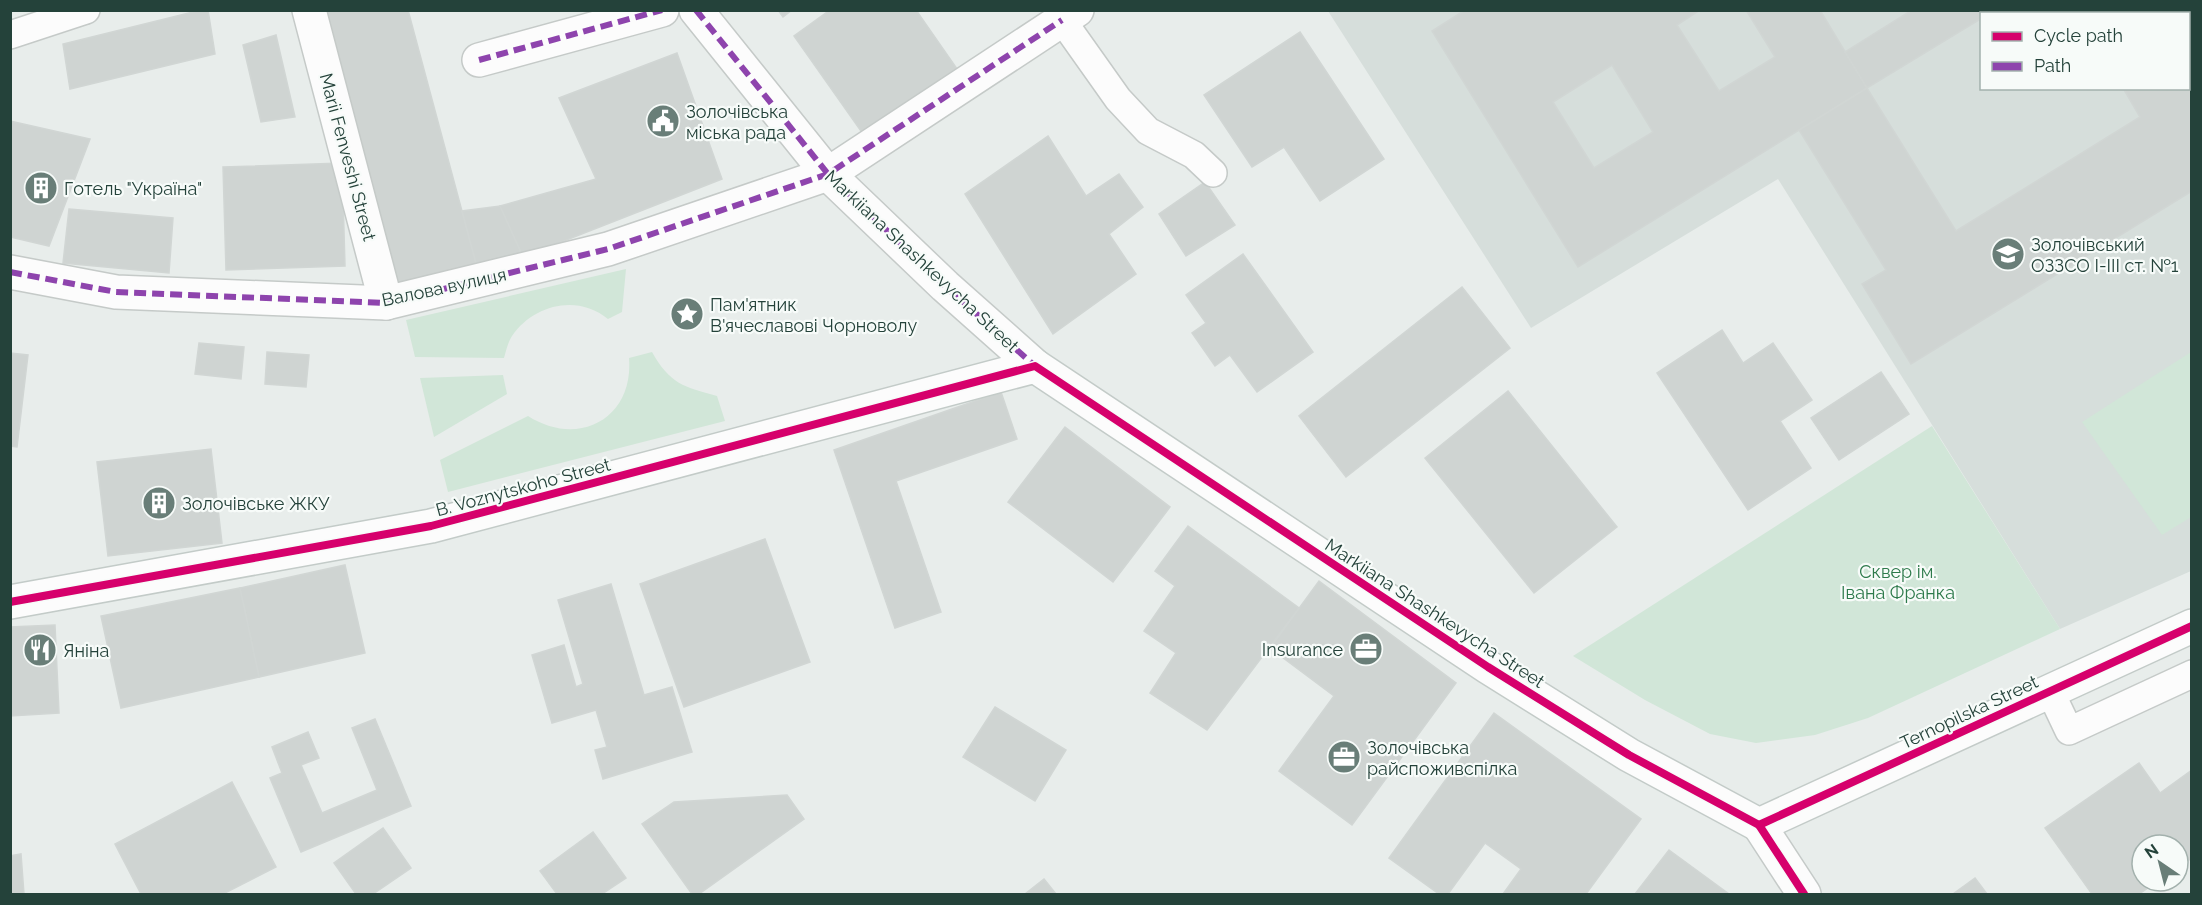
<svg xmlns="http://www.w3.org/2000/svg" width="2202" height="905" viewBox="0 0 2202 905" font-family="Raleway,sans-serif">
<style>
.built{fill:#d6dedb;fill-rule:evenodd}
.green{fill:#d1e6d8}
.building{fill:#cfd4d2;stroke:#d1d6d4;stroke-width:1.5;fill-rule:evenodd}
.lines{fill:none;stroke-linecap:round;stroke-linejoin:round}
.lane-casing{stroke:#c5cac8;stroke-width:30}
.street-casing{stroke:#c5cac8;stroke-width:36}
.secondary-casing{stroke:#c3cbc8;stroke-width:36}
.lane{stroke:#fcfcfc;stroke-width:27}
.street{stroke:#fcfcfc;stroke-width:33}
.secondary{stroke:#fcfcfc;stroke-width:33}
.quiet{stroke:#8e44ad;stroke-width:6;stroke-dasharray:12 6;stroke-linecap:butt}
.cycleway-casing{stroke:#f7fbf9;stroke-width:11}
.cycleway{stroke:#d6006c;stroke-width:8}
.labels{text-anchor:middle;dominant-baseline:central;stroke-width:4.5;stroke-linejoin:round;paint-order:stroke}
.poi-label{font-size:18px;fill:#24423a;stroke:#f7fbf9;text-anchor:start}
.street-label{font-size:18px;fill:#24423a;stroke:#f7fbf9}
.park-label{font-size:18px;fill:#2d7a4b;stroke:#f7fbf9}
</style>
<rect width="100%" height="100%" fill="#e8edeb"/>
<path class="built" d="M1328,11H2191V571L2060,629L1778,179L1531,328ZM1982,14H2188V88H1982Z"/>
<g class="green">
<path d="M626,269L622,312L608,319C578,294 534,304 512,336C508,342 506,351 504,358L415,357L406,320Z"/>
<path d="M652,352C670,384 684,387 717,396L725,421L448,492L440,460L528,416C578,448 634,419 629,358Z"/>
<path d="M2191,352V517L2162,535L2082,422Z"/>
<path d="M503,375L507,394L434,437L420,378Z"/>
<path d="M1932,426L2060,629L1868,718L1815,735L1756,743L1710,734L1645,700L1573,656Z"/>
</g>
<g class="building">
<path d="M201,10H208L215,54L70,89L63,44Z"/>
<path d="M319,10H408L477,267L396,290Z"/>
<path d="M778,10H792L783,17Z"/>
<path d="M830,10H916L962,76L868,141L794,36Z"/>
<path d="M1465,10H1700L1677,25L1719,91L1775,57L1746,10H1820L1867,88L1578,267L1432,31ZM1612,65L1653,132L1594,168L1553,102Z"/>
<path d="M1912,10H1993L1988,14H1982V18L1867,88L1845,52Z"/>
<path d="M2074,10H2165L2167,14H2076Z"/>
<path d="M1300,32L1384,159L1320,201L1284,147L1252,167L1204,95Z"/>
<path d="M276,35L295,117L261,122L243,45Z"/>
<path d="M2188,48L2192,53V191L1911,364L1862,284L1886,270L1799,130L1867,88L1956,231L2140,117L2123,88H2188Z"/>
<path d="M677,53L722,179L523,257L500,206L596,179L559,98Z"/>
<path d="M10,121L90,139L49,246L10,237Z"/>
<path d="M1048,136L1086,196L1119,174L1143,207L1109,234L1136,274L1053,334L965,194Z"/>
<path d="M342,163L345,266L226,270L223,167Z"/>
<path d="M1205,182L1235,225L1186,256L1159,214Z"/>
<path d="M500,206L523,257L477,267L462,211Z"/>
<path d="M69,209L173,218L169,273L63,263Z"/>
<path d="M1243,254L1313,352L1257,392L1230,355L1215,366L1192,333L1206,323L1186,295Z"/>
<path d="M1462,287L1510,348L1346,477L1299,416Z"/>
<path d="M1722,330L1743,363L1773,343L1812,400L1780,421L1811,468L1748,510L1657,373Z"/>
<path d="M199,343L244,347L241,379L195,374Z"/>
<path d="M267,352L309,355L306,387L265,384Z"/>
<path d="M10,353L28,355L17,447L10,446Z"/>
<path d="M1881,372L1909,414L1839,460L1811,418Z"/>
<path d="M1508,391L1617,527L1534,593L1425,458Z"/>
<path d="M1001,392L1017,439L896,481L941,612L895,628L834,450Z"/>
<path d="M1065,427L1170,507L1113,582L1008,502Z"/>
<path d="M211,449L222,543L108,556L97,462Z"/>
<path d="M1188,526L1299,608L1207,730L1150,693L1176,653L1144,631L1175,586L1155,571Z"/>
<path d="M765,539L810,662L684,707L640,584Z"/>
<path d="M345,565L365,653L259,677L240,588Z"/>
<path d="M1319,581L1456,683L1352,825L1279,771L1334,696L1270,648Z"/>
<path d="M611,584L644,695L672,687L692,752L603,779L595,750L607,747L596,710L552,723L532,655L564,645L576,687L583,684L558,600Z"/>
<path d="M240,588L259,677L121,708L101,616Z"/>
<path d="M55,625L59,713L10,716V627Z"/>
<path d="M995,707L1066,750L1035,801L963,757Z"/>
<path d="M1494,713L1641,819L1586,894H1503L1521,869L1485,843L1448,894H1439L1389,858Z"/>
<path d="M375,719L411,806L301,852L270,778L282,773L272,747L308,732L319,758L301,765L322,813L377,790L352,728Z"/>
<path d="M2139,763L2160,793L2192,770V858L2178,867V845H2142V881H2158L2139,894H2092L2045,828Z"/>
<path d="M232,782L276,867L223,894H141L115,844Z"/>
<path d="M787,795L804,819L699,894H692L642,824L674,802Z"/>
<path d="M383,828L411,868L373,894H356L334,863Z"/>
<path d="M593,832L626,878L602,894H557L540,871Z"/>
<path d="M1669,850L1729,894H1635Z"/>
<path d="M21,854L24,894H10V856Z"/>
<path d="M1975,878L1987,894H1953Z"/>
<path d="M1044,879L1056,894H1025Z"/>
</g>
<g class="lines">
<defs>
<g id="lane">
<path d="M1062,20L1118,99L1148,131L1194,155L1213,173"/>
<path d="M10,35L86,10"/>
<path d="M2050,691L2069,731L2192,674"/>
</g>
<g id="street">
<path d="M309,10L386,303"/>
<path d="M696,10L828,174L945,286L1035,366"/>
<path d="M479,60L662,10"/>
<path d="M10,272L116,292L386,303L608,249L828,174L1077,10"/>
<path d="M1759,825L1804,894"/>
</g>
<path id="secondary" d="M10,602L431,526L1035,366L1488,667L1629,755L1759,825L2192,626"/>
</defs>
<use href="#lane" class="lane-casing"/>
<use href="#street" class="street-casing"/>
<use href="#secondary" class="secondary-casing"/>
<use href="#lane" class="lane"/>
<use href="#street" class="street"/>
<use href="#secondary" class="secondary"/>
<g class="quiet">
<path d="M696,10L828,174L945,286L1035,366"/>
<path d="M479,60L662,10"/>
<path d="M10,272L116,292L386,303L608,249L828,174L1062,20"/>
</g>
<defs>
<g id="cycleway">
<path d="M10,602L431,526L1035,366L1488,667L1629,755L1759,825L1804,894"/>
<path d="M1759,825L2192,626"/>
</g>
</defs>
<use href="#cycleway" class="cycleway-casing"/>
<use href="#cycleway" class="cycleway"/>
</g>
<defs>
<symbol id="civic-disc" viewBox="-11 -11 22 22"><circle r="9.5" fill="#697e78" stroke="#f7fbf9"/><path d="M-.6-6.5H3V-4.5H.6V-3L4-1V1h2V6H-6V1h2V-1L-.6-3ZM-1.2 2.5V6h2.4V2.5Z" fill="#fff"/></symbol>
<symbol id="building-disc" viewBox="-11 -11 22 22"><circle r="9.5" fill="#697e78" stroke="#f7fbf9"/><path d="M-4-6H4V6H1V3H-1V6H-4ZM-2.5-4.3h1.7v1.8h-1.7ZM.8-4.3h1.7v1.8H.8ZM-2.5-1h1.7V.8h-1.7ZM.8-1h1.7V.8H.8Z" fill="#fff"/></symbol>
<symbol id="school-disc" viewBox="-11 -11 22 22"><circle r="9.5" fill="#697e78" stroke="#f7fbf9"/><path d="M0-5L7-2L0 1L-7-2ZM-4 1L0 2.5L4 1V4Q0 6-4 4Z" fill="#fff"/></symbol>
<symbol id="sight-disc" viewBox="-11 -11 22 22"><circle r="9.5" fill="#697e78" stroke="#f7fbf9"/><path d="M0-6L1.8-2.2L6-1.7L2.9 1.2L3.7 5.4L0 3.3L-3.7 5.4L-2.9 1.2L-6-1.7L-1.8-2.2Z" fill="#fff"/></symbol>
<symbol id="office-disc" viewBox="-11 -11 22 22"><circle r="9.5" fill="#697e78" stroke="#f7fbf9"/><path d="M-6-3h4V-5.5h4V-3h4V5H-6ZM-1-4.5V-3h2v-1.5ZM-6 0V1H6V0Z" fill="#fff"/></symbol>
<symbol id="restaurant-disc" viewBox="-11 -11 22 22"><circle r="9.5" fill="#697e78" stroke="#f7fbf9"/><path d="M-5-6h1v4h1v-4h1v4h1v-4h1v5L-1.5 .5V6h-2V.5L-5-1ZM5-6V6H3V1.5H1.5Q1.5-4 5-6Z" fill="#fff"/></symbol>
</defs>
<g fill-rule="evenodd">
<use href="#civic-disc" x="644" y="102" width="38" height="38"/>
<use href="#building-disc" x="22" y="169" width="38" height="38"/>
<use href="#school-disc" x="1989" y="235" width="38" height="38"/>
<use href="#sight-disc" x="668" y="295" width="38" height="38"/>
<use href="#building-disc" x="140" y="484" width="38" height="38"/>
<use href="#office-disc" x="1347" y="630" width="38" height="38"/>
<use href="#restaurant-disc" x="21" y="631" width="38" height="38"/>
<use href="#office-disc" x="1325" y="738" width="38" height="38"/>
</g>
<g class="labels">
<g class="poi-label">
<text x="686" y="111">Золочівська<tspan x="686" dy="21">міська рада</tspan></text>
<text x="64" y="188">Готель "Україна"</text>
<text x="2031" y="244">Золочівський<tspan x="2031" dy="21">ОЗЗСО І-ІІІ ст. №1</tspan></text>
<text x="710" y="304">Пам'ятник<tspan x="710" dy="21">В'ячеславові Чорноволу</tspan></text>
<text x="182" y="503">Золочівське ЖКУ</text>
<text x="1343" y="649" text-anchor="end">Insurance</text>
<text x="63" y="650">Яніна</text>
<text x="1367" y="747">Золочівська<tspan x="1367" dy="21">райспоживспілка</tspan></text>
</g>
<g class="street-label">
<text transform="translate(348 157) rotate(75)">Marii Fenveshi Street</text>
<text transform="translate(922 261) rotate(43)">Markiiana Shashkevycha Street</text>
<text transform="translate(444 287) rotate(-12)">Валова вулиця</text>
<text transform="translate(523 487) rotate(-15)">B. Voznytskoho Street</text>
<text transform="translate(1435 613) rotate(33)">Markiiana Shashkevycha Street</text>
<text transform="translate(1969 712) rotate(-25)">Ternopilska Street</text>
</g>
<g class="park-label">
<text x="1898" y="571">Сквер ім.<tspan x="1898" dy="21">Івана Франка</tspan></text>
</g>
</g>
<rect width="2202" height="905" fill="none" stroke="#24423a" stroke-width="24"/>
<rect x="1980" y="12" width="210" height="78" fill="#f7fbf9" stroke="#a3b1ad" stroke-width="1.5"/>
<rect x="1992" y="32" width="30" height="9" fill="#d6006c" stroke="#a3b1ad" stroke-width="1.5"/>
<text x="2034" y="42" font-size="18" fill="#24423a">Cycle path</text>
<rect x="1992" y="62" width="30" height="9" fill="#8e44ad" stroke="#a3b1ad" stroke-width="1.5"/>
<text x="2034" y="72" font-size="18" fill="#24423a">Path</text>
<g transform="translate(2160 863) rotate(325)"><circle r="28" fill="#f7fbf9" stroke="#a3b1ad" stroke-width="1.5"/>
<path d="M0-4.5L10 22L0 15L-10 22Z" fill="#697e78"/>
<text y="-9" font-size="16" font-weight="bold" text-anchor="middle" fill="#24423a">N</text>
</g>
</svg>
